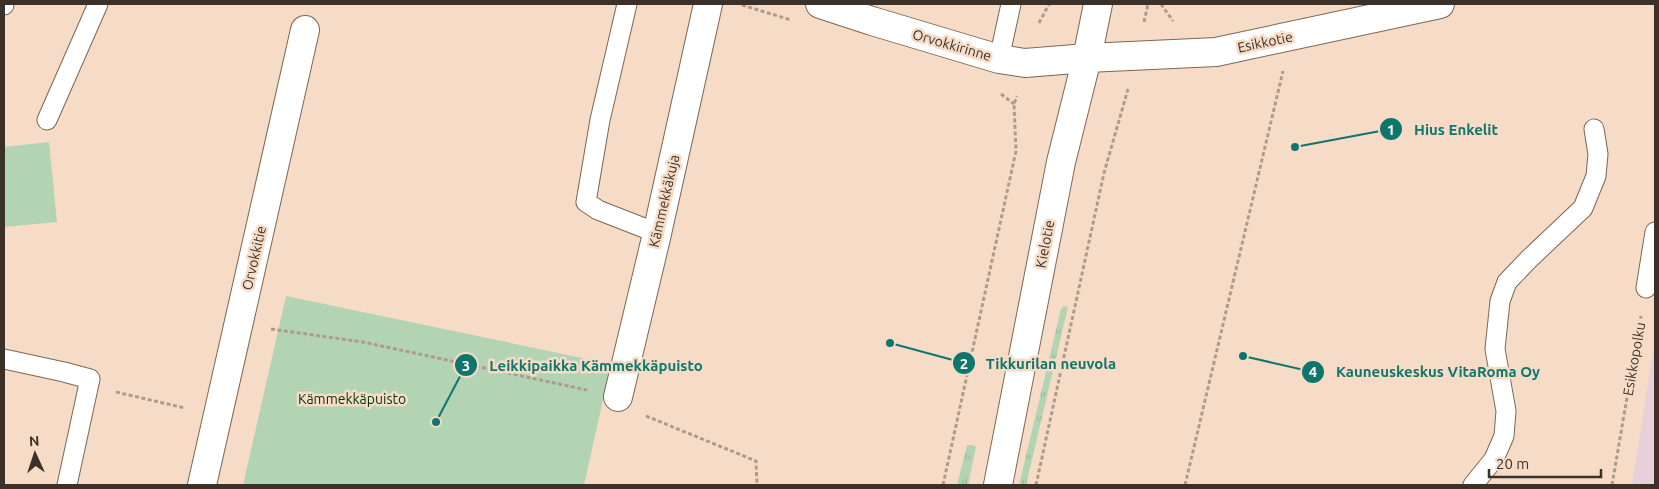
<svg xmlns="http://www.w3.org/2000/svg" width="1659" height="489" viewBox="0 0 1659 489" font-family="Ubuntu,sans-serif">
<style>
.education{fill:#e8d0db}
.grass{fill:url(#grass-tufts)}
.green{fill:#b2d4b3}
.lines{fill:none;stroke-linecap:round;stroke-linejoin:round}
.service-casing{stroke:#7d6653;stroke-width:21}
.minor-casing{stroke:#7d6653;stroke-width:30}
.tertiary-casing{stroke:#7d6653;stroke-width:30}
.path{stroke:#af9b8b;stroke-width:3;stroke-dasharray:4 2.5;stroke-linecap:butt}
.service{stroke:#fff;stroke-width:19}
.minor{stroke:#fff;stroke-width:28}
.tertiary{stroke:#fff;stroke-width:28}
.labels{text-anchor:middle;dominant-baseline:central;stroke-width:5;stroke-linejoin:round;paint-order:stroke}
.street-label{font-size:14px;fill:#3b3128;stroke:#f6dcc7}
.park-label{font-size:14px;fill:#00360a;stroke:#f6dcc7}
.leader{fill:none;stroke:#0f766e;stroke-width:2}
.callout-dot{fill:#0f766e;stroke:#f6dcc7;stroke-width:2}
.mark-label{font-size:15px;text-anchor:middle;font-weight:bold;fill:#fff}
.callout-label{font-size:15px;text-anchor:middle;font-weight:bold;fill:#0f766e;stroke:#f6dcc7;stroke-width:5;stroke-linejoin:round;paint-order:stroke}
</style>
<defs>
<pattern id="grass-tufts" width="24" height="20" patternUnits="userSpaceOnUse" patternTransform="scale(1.25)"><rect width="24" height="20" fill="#b2d4b3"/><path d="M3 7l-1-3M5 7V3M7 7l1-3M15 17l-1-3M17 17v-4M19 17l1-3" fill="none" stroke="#9ab69a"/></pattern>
</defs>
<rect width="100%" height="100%" fill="#f6dcc7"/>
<path class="education" d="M1655,339V485H1632Z"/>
<g class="grass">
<path d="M1064,306L1068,307L1026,485H1019L1061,309Z"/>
<path d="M967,445H973L976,447L968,485H957Z"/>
</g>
<g class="green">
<path d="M49,142L57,222L4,227V147Z"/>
<path d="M286,296L611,364L584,485H243Z"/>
</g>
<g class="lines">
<defs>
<g id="service">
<path d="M627,4L600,120L586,202L598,210L657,233"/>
<path d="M4,5V4"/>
<path d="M999,59L1011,4"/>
<path d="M47,120L98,4"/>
<path d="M1646,288L1655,232"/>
<path d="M4,359L64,372L90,379L67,485"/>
<path d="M1473,485L1494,459L1504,436L1506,411L1495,349L1500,301L1507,282L1529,259L1583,208L1596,176L1598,154L1594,129"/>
</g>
<g id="minor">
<path d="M820,4L872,21L999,59L1025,63L1087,58L1216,52L1440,4"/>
<path d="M618,397L656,238L708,4"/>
<path d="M202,485L305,30"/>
</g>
<path id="tertiary" d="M998,485L1061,162L1087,58L1098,4"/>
</defs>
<use href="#service" class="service-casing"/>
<use href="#minor" class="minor-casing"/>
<use href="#tertiary" class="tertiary-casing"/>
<g class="path">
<path d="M1161,4L1173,21"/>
<path d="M742,5L791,20"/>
<path d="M1144,22L1148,4"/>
<path d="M1039,23L1049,4"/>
<path d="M1001,94L1014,104"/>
<path d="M271,329L363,342L587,390"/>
<path d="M116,392L185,408"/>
<path d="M646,416L756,461L757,485"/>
<path d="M943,485L1016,151L1014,104L1017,96"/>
<path d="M1036,485L1104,173L1128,89"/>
<path d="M1185,485L1283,71"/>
<path d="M1612,485L1641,316"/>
</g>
<use href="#service" class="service"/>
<use href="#minor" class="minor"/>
<use href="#tertiary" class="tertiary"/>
</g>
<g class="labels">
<g class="street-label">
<text transform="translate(1265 42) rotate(-12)">Esikkotie</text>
<text transform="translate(952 45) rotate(16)">Orvokkirinne</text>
<text transform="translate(664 201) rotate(-77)">Kämmekkäkuja</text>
<text transform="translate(1045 244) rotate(-79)">Kielotie</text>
<text transform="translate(254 258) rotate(-77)">Orvokkitie</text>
<text transform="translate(1634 359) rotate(-80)">Esikkopolku</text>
</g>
<g class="park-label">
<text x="352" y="399">Kämmekkäpuisto</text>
</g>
</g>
<path class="leader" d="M1295 147L1391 129M890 343L964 363M436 422L466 365M1243 356L1313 372"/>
<g class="callout-dot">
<circle cx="1295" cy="147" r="5"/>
<circle cx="890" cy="343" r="5"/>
<circle cx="436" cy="422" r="5"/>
<circle cx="1243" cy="356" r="5"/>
<circle cx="1391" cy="129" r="12"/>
<circle cx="964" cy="363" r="12"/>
<circle cx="466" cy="365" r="12"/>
<circle cx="1313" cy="372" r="12"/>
</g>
<g class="mark-label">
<text x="1391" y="135">1</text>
<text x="964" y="369">2</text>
<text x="466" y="371">3</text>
<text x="1313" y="377">4</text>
</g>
<g class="callout-label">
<text x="1456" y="135">Hius Enkelit</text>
<text x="1051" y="369">Tikkurilan neuvola</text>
<text x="596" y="371">Leikkipaikka Kämmekkäpuisto</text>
<text x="1438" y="377">Kauneuskeskus VitaRoma Oy</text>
</g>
<rect width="1659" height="489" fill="none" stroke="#3b3128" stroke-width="10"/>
<g transform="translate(35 454) rotate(357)" stroke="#f6dcc7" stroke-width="4" paint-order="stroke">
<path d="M0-4L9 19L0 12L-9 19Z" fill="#3b3128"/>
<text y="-8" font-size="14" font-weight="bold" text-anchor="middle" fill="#3b3128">N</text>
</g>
<path d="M1489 469v8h112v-8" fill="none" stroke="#3b3128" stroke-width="2.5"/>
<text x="1496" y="469" font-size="15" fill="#3b3128" stroke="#f6dcc7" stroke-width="4" paint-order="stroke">20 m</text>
</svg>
